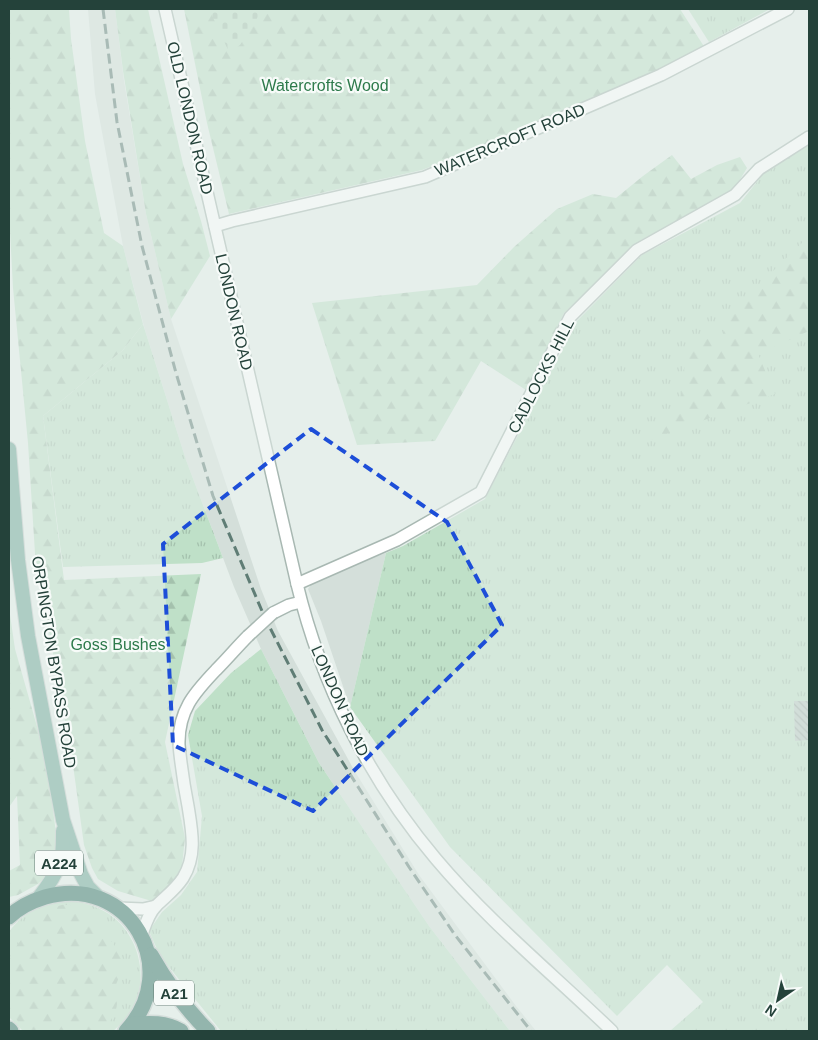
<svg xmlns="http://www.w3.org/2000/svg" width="818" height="1040" viewBox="0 0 818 1040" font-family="Arial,sans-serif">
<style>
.built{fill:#d4dfda}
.grass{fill:url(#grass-tufts)}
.forest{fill:url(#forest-firs)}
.cemetery{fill:url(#cemetery-stones)}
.building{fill:url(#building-back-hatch)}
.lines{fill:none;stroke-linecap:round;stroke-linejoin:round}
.minor-casing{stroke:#a8b8b2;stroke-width:14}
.major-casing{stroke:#c2cac8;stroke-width:16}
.highway-casing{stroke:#c2cac8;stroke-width:18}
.minor{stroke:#fff;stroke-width:11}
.major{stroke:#6aa596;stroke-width:14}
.highway{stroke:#2f6f62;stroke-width:15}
.rail{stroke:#5f7d75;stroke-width:3;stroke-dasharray:10 5;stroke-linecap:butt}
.minor-bridge-casing{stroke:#a8b8b2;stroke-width:14;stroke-linecap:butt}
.minor-bridge{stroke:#fff;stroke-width:11}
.marked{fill:none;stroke:#1d4ed8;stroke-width:4;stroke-dasharray:10 6;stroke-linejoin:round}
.labels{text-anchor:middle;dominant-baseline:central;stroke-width:4.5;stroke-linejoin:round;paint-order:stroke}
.shield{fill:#f7fbf9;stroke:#637a73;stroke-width:1}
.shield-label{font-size:15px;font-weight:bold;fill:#24423a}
.park-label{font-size:16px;fill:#2d7a4b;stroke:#f7fbf9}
.street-label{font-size:16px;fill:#24423a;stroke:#f7fbf9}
</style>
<defs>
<pattern id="grass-tufts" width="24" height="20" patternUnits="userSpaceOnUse" patternTransform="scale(1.25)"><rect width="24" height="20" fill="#bfe0c8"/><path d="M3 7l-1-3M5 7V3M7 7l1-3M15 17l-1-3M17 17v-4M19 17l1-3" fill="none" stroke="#a4c1ad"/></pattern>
<pattern id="forest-firs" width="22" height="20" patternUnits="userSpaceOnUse" patternTransform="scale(1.25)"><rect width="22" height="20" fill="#bfe0c8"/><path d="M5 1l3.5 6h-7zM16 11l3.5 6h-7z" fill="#a4c1ad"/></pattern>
<pattern id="cemetery-stones" width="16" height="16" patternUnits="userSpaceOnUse" patternTransform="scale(1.25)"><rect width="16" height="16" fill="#bfe0c8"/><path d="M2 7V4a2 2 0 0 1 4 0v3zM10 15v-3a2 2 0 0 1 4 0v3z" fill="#a4c1ad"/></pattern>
<pattern id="building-back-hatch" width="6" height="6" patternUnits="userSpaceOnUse" patternTransform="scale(1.25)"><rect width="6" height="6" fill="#bbcac4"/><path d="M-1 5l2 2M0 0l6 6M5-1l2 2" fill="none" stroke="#98a6a0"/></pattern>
</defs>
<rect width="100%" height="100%" fill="#e6efeb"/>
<g class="built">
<path d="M88,9H115L124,81L146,214L171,319L261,589L278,631L354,770L419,875L516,1006L536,1031H510L429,926L319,763L261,649L234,587L186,460L145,330L123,246L95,94Z"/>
<path d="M386,553L350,707L321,621L308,589L316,578Z"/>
</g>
<g class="grass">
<path d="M688,9H770L709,42Z"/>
<path d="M809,145V1031H670L703,1002L667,965L617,1016L450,847L350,707L386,553L403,546L485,499L577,321L642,255L740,203L764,173Z"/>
<path d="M143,324L186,460L223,558L202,563L63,567L43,416L123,350Z"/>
<path d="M261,649L319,763L429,926L510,1031H221L160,956L149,931L162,912L181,895L197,872L202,816L188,735L195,711L231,673Z"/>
<path d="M70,901C80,902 90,904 100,909C137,926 152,976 131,1011C126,1019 120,1025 113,1031H23L9,1017V932C25,910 44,904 70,901Z"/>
</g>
<g class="forest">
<path d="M9,9H69L71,39L85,141L104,233L123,246L143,324L123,350L43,416L64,580L201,574L165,742L185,838L182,866L172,884L155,902L118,891L98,879L92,868L84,845L73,765L35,553L28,443L13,288L9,212Z"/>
<path d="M115,9H148L183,164L201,221L210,256L171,319L146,214L123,71Z"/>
<path d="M184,9H680L705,48L527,129L422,170L229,214L207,123Z"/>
<path d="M672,155L691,179L717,165L740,157L747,168L733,191L641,240L564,313L526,390L481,361L435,441L357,445L312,303L477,285L514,247L557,209L593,194L616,198L643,176Z"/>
<path d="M807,238L809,241V331L758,354L775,394L642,443L647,427L679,411L685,363L705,334H723L733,310Z"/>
<path d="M9,608L15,649L42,744L52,802L58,849L50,872L38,884L18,895L9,897V871L20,865L17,796L9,807Z"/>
<path d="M62,905C65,905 67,905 70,905C85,909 122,948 123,963C124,971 118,978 116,985C115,992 117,998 117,1004C116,1016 107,1027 97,1031H31L19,1022L14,1017L9,1007V961L13,951L40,914L47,909Z"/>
</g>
<path class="cemetery" d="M209,9H263L240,45L229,52Z"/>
<path class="building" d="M794,701H809V740L795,741Z"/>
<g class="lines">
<defs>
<g id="minor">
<path d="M165,9L297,584C321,684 369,780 436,859C489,922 553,974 612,1031"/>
<path d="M215,226L232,221L425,177L661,75L788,9"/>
<path d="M297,584L397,540L481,492L570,317L637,250L735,195L759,169L809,137"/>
<path d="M273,613L289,605L301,602"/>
<path d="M118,908L143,909L156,906"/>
<path d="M141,937C145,926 148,914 156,906C166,896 175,890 183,878C197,855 192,831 188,806C184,786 181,765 179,745C178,711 194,693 216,670C227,659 237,647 248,636"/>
</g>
<g id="major">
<path d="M9,449L18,560L28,636L63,820L81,874L88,887L98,897"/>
<path d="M37,900C47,887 59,871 62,855C63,847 63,839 63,831"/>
</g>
<g id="highway">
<path d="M9,917C19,907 32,901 45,897C129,873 184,969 126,1031"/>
<path d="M151,955C168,985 184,1007 208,1031"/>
<path d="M133,1024C150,1023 165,1022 181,1031"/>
<path d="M9,1029L11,1031"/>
</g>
</defs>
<use href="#minor" class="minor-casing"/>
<use href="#major" class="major-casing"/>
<use href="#highway" class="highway-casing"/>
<use href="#minor" class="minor"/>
<use href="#major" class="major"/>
<use href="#highway" class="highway"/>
<path class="rail" d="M103,9L117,122L142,246L176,373L213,496L265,618L322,730L409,867L455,935L531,1031"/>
<defs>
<path id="minor-bridge" d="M248,636L273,613"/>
</defs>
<use href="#minor-bridge" class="minor-bridge-casing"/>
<use href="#minor-bridge" class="minor-bridge"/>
</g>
<path d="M0 0H818V1040H0ZM311,429L447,522L502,625L313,811L173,745L163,544Z" fill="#e6efeb" fill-opacity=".55" fill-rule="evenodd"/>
<path class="marked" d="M311,429L447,522L502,625L313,811L173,745L163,544Z"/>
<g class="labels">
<g class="shield">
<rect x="35" y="850.5" width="48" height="25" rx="4"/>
<rect x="154" y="980.5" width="40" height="25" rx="4"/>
</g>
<g class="shield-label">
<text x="59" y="863">A224</text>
<text x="174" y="993">A21</text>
</g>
<g class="park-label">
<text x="325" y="85">Watercrofts Wood</text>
<text x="118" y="644">Goss Bushes</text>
</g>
<g class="street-label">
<text transform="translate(190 118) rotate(77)">OLD LONDON ROAD</text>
<text transform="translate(510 140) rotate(-23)">WATERCROFT ROAD</text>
<text transform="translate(234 312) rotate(77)">LONDON ROAD</text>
<text transform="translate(541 376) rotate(-63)">CADLOCKS HILL</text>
<text transform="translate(54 662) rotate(81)">ORPINGTON BYPASS ROAD</text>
<text transform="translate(340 701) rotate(66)">LONDON ROAD</text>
</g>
</g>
<rect width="818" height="1040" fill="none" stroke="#24423a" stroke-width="20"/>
<g transform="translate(778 1000) rotate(214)" stroke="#f7fbf9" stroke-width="4" paint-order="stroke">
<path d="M0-4L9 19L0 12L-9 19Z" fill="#24423a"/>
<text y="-8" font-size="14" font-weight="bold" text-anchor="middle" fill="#24423a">N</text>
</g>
</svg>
